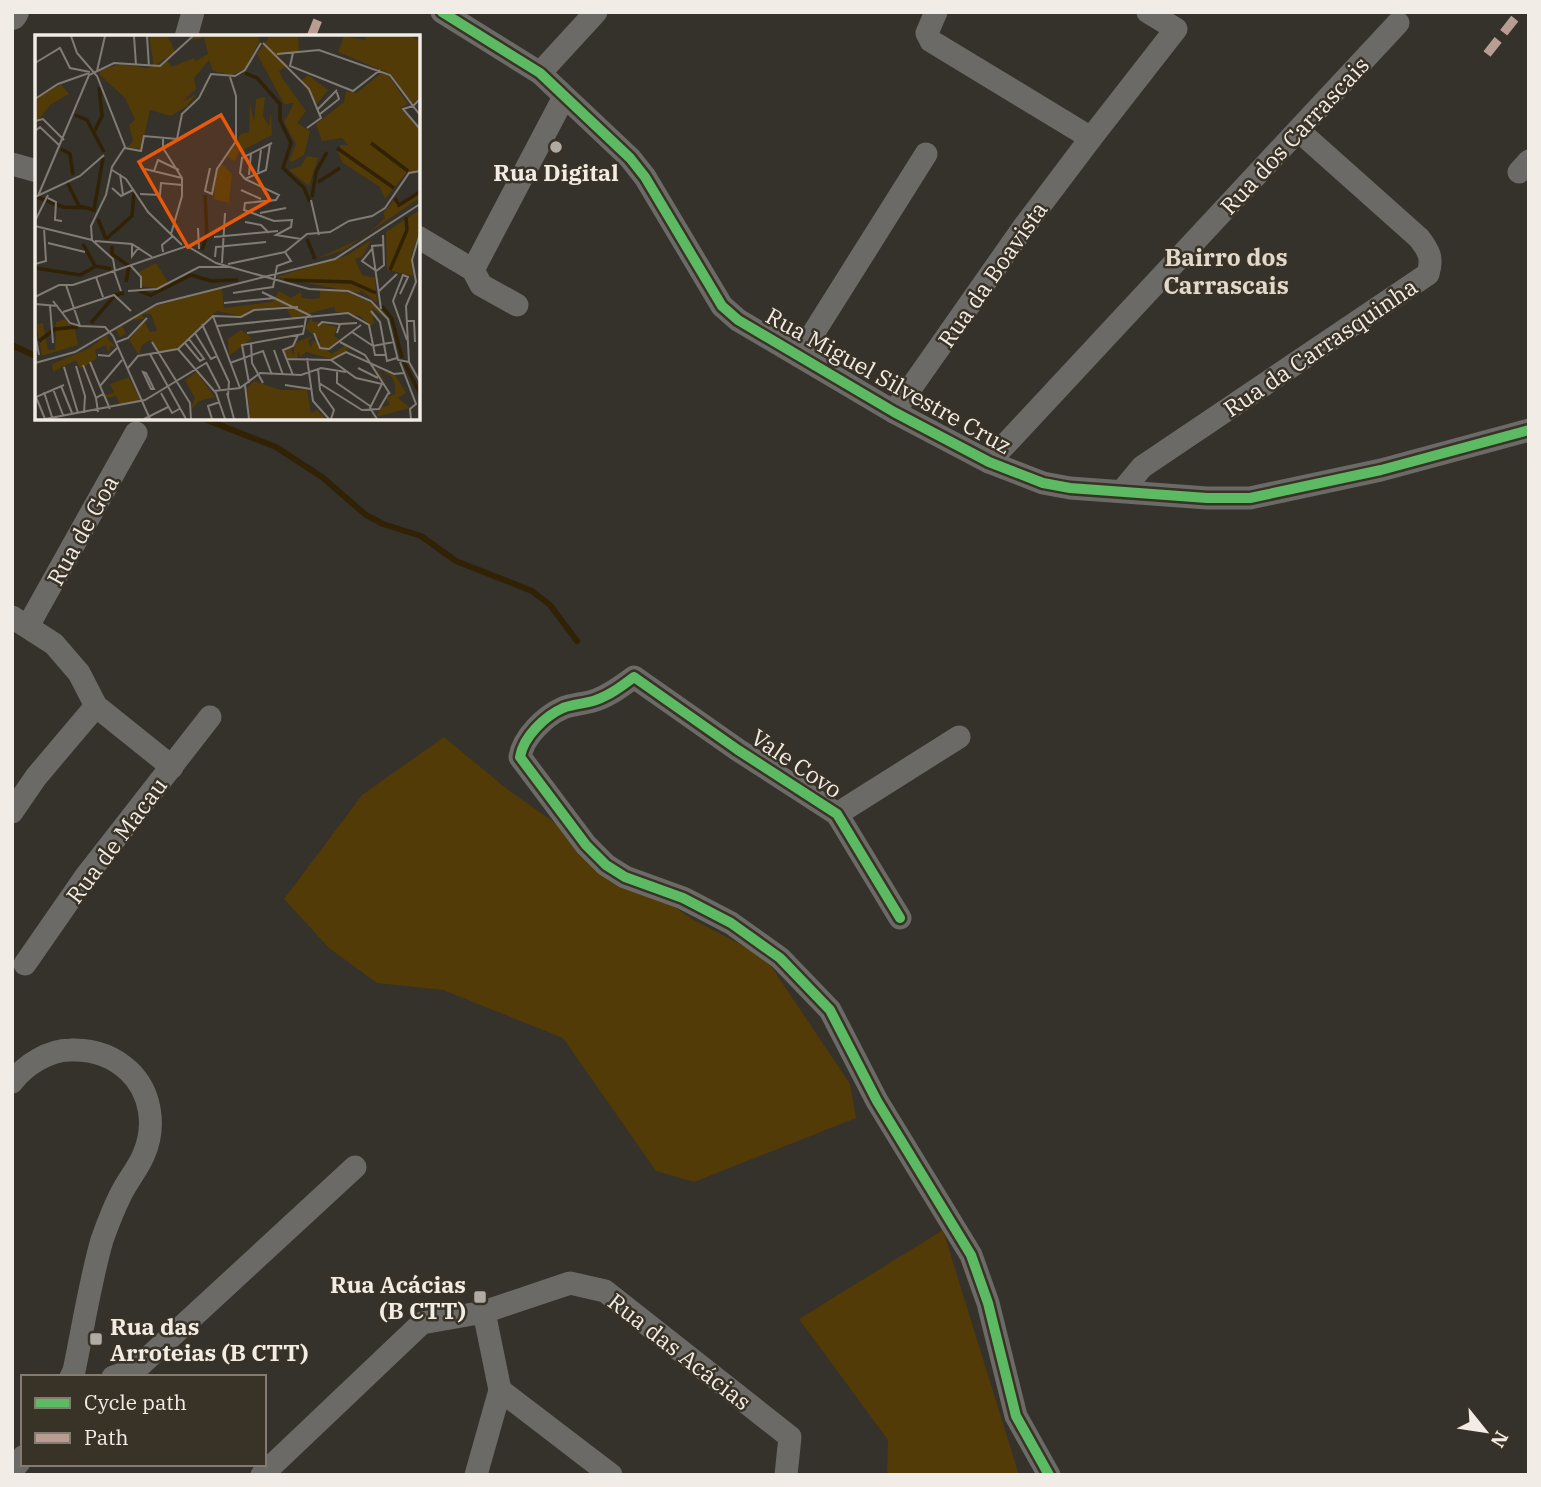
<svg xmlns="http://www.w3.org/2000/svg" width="1541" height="1487" viewBox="0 0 1541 1487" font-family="'IBM Plex Serif',serif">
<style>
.green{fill:#523b06}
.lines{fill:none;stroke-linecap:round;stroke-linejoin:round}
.stream{stroke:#312206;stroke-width:6}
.minor{stroke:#6c6a67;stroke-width:23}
.major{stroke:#6c6a66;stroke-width:30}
.quiet{stroke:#b99d93;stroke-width:9;stroke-dasharray:18 9;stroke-linecap:butt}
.cycleway-casing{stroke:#393227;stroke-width:15}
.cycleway{stroke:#5cba63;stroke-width:10}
.poi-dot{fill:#afaba4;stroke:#393227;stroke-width:2.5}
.labels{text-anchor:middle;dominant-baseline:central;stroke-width:5;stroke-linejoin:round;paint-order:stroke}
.street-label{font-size:23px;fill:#f1ece5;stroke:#393227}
.poi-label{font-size:23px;font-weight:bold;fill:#f1ece5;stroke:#393227}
.neighbourhood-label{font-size:24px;font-weight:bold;fill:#e2d9cb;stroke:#393227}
.inset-river{fill:none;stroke:#312206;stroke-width:3.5}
.inset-road{fill:none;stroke:#807c75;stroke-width:2}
.view{fill:#e8590c;fill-opacity:0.15;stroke:#e8590c;stroke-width:3.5}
.inset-edge{fill:none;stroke:#f1ece5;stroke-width:3.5}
</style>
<rect width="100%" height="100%" fill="#35312b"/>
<g class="green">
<path d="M444,737L507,789L692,919L765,957L850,1084L856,1118L694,1182L656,1171L563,1038L443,990L377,983L329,948L284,899L362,795Z"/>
<path d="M943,1230L1019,1475H887L888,1440L799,1319Z"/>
</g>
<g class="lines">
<g class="stream">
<path d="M12,345L37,357"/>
<path d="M202,418L276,447L322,477L366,515L383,524L421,536L456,561L532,591L550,605L577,641"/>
</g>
<g class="minor">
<path d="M442,12L540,73L630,158L645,177L722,306L738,320L894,412L989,462L1043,483L1070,488L1207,498H1250L1381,470L1529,430"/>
<path d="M186,37L193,12"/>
<path d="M540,73L596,12"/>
<path d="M1091,138L1176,29L1148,12"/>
<path d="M12,164L37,171"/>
<path d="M1519,172L1529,161"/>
<path d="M418,237L473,270L481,285L517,305"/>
<path d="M473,270L564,97"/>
<path d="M799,356L926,154"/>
<path d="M894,412L1023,228L1091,138L931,41L927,33L936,12"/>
<path d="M989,462L1398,23"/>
<path d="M1122,491L1142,467L1428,274C1433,258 1429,251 1419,238L1299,131"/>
<path d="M12,617L54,644L79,673L96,706L172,767"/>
<path d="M28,626L136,433"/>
<path d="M12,812L36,777L96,706"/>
<path d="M837,814L959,737"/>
<path d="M900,918L837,814L738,750L634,677C622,686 610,695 596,700C585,704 573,704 563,708C545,716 523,737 520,757L586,845L606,865L625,877L683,898L731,923L780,958L830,1010L877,1101L971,1255L988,1303L1016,1416L1049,1475"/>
<path d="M25,964L86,876L210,717"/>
<path d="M12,1082C25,1065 49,1050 70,1050C93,1049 113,1056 129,1071C151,1092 156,1126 144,1154C138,1169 127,1181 120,1196C113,1210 107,1226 102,1240C90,1282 83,1328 74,1371L71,1377"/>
<path d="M113,1377L136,1369L355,1167"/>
<path d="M500,1390L611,1475"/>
<path d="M12,1471L23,1457"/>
<path d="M262,1475L422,1323L484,1312L570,1283L605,1291L790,1437L786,1475"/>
<path d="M476,1475L500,1390L484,1312"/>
</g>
<path class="major" d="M12,15L14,12"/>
<g class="quiet">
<path d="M311,37L321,12"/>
<path d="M1487,54L1520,12"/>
</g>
<defs>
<g id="cycleway">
<path d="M442,12L540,73L630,158L645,177L722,306L738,320L894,412L989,462L1043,483L1070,488L1207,498H1250L1381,470L1529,430"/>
<path d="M900,918L837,814L738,750L634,677C622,686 610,695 596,700C585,704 573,704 563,708C545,716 523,737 520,757L586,845L606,865L625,877L683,898L731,923L780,958L830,1010L877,1101L971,1255L988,1303L1016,1416L1049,1475"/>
</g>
</defs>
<use href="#cycleway" class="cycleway-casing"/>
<use href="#cycleway" class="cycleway"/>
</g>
<g class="poi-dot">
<circle cx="556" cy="147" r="7"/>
<rect x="473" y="1290" width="14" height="14" rx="3.5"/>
<rect x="89" y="1332" width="14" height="14" rx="3.5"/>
</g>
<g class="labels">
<g class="street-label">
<text transform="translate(1294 135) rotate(-47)">Rua dos Carrascais</text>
<text transform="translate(992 274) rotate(-55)">Rua da Boavista</text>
<text transform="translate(1320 347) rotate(-34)">Rua da Carrasquinha</text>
<text transform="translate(889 380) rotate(29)">Rua Miguel Silvestre Cruz</text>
<text transform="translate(82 530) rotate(-61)">Rua de Goa</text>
<text transform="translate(797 763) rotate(34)">Vale Covo</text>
<text transform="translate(116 840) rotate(-53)">Rua de Macau</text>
<text transform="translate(680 1351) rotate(38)">Rua das Acácias</text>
</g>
<g class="poi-label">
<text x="556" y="172">Rua Digital</text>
<text x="466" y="1284" text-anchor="end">Rua Acácias<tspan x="466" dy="26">(B CTT)</tspan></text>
<text x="110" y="1326" text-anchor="start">Rua das<tspan x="110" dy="26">Arroteias (B CTT)</tspan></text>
</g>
<g class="neighbourhood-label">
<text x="1226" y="257">Bairro dos<tspan x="1226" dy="28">Carrascais</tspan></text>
</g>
</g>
<g transform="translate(35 35)">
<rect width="385" height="385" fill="#35312b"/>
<path d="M114,1H133L140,17L119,31ZM160,1H223L225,5L210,34L197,40L178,36L174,25L159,43L161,54L147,67L161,59L152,71L136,81L115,75L106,114L93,112L98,106L94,90L100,84L90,63L64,39L65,35L86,29L113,33L133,26L136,32L159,23L161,26L173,19L169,3L156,5ZM263,1L264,16L242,21L253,30L244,36L248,44L271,76L262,88L275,96L269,120L257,127L254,126L261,109L249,87L259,68L249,69L222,19L234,2ZM309,1L330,5L332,1H376L385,6V62L377,69L356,39L303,17ZM346,38L354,41L373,69L365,73L385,95V135L372,137L350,164L345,152L308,128L303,118L306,110H313L307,103L287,106L281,89L309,67L311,56L322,58ZM273,40L293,55L282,69L266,46ZM26,49L34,59L16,69L0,89V65ZM230,62L228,81L234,91L236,76L237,100L204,117L200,126L191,121L206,99L214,97L215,67L219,87L221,64ZM272,121L283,123L274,151L254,135L266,131ZM187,129L197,139L194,168L179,164L181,139ZM385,156V168L383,164L309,215L281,224L329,202L350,183L348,178L361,163L368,169ZM385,175V194L376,221L378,241L352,235L351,197ZM336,205L327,222L320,224L327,240L340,243L342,268L326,255L324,258L241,242L311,221ZM121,228L134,249L121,253L106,251L107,240L102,238ZM187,253L189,273L237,267L244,256L256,263L266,257V263L277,264L285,263V255L309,256L339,269L352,285L337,273L339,289L335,290L325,281L301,277L299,272L257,283L250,271L218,274L206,281L182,276L141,314L123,317L115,305L107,310L104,320L94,305L109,286L115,297L122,296L116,279H107L109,284H101L105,287L99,284L87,291L91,298L85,302L80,294L96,284L121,271ZM277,282V286L302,292L299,301L304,305L295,313L284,311L285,305L270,293ZM30,284L40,295L43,310L0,323L7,320L1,289L8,288L13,315H20L21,287ZM206,295L217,303L194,321L193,304ZM74,298L72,303L81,312L75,311L74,319L71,310L60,315L62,323L52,330L45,333L41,325L18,337L17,329L55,313ZM277,301L273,306L276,313L278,305L297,319L313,309L312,315L296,324L271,317L265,322L264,316L262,323H252L249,314L256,313L258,321L260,308ZM341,334L361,341L371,358L363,363L375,373L341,382L346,372L355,370L351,363L360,359V350L357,342L343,334L354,353ZM161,337L183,366L180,362L164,366L155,375L160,363L150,345ZM94,342L105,365L85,370L81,361L71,363L69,360L79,358L75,349ZM219,346L246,355H272L276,378L282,375L291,384H215L212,353Z" fill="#523b06"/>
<path class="inset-river" d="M210,38L222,43L245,69V85L256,108L248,133L269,153L275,167M40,80L52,85L69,117M59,97L67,81L64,52M336,108L373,136M302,113L359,153M26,114L35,119L38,140M32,147L44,171L59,175L68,123M283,147L305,133M2,162L28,172L54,173M277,162L281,137L292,117M360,163L364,170L385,157M63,184L71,204M71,204L97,181L99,158M272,204L280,224M48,209L60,231M77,211V219L94,231L91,247M167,215L172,200L170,160M0,233L45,240L61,231L76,234M355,235L372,195L371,182M249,245L316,247L341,258M104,256L116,260L156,240L176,246L203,245M347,271L357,284L367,323M56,288L80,260L89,258M4,306L20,294L43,292M368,325L385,359V373"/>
<path class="inset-road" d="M36,1L42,18L62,41L90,112L77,132L71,160L56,191L57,205L78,224L80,235M99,1L101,30M112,1L114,32M228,8L274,54L286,83L272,93M258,18L255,31L318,56L345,35M242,19L284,15L355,40L378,71L368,74L385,94M0,28L25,13L35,33L55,37M62,36L70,1M0,64L23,49L54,38M385,64L378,71L385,80M283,74L302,55M285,79L304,64L301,55M0,86L8,84L29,105M0,96L5,92L25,111M128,104V113L147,143V161L136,199M90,113L106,116L109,101L142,104L147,79L164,63L176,39L200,41L210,35L226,8M175,133L170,156L177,159L182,134L201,106V61L195,42M110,134L147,143M77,135L91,144L113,177L147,210M119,136L123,125L144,135M223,137L226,115M85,139L88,160M214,140L216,118M210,144L244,160L241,165L210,168L209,175L239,186L257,185L256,192L241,200L266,204M210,144L205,138L207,123L237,108M210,144L231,135L235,109M77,153L86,161L98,155M206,155L226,164M105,159L125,160L126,148L147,150M3,161L54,40L79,28L125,31L158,1M0,162L45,141L69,120M13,163L21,167L20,185L27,186M276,165L284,200M225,178L251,173M0,186L13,160M210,187L226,190L234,198M0,191L57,205M163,193L164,214M385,198L377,225L381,247L371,271L374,327L385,347M179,202L243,196M60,206L97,209L117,222M13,208L50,217M97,209V221L104,212M337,214L327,226L340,235M128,217L127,210L138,201M180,222L181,212L231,207M187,228L190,178M0,229L11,226L9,193M193,229L250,217L272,199L295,197L314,186L337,181L350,173L374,138L385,136M96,231L106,242V253M79,236L86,256M340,237L349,230L348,200M61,242L68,262M31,250L45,291L70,292L78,301L115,384M93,256L122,254L164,232H194M227,257L276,281M343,257L362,239M198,258L238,252L242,231L256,226L250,217M365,259L373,242L368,240L358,266L372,305M0,262L24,250H38L152,211L181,228L274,254L313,256L336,266L353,284L363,325L374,327M18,266L35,288L45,291M189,268L240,263M0,269L23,271M15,271L18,308M346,274L337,211L349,210M336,276L345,287L352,326L362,323M28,277L79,260L96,276M178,281L205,353M372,286H379L380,307M167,289L194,347L193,361M182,291L313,278L334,290L340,320H351M283,291L287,287L304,289M317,297L338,311L359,307M160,298L176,324L182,321M212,298L268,291M279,298L285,313L294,314L326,290M302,298L305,289L322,288M0,299L4,320M82,307L93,303L112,283M117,307L155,368L156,384M305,307L330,320L355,359M150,308L165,326L169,324L154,304M216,308L217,328L228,348M143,314L181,358L190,384M239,315L248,340M115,319L151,384M63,320L74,321L82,313M272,323L278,366L294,384M251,324L296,325L311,317L359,339L369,338M296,325L321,343L347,349L335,373L342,384M55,327L65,351M171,327L185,354M365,327L381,369L375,374L376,384M0,328L40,317L122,269L300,224L385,169M195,328L228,316L237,340M48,330L61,363M41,331L50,361L49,378M29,332L43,378M93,333L103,321L143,314L178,281L206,282L219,275L263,272M283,333L285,355L299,375L296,384M323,333L343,343M302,335V348L335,371M108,337L111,338L119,354H116ZM258,340L248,315L258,311L263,300M214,348L207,310L268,299L271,283M284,348L327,375L344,374L354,357M210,350L214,384M250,350L276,354M26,351L37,378M18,354L28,380M179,356L205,353L225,338L266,340L286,333L311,337M9,357L17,382M126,358L137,378L146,373M192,358L199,384M75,374L65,351L87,325M63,377L61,363L68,359M10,384L110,365L171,328M10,384L1,362L29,350M109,384L133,372M177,384L173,371L185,367"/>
<path class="view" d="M186,80L235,165L153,212L104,127Z"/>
<rect width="385" height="385" class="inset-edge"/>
</g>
<rect width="1541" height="1487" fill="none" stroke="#f1ece5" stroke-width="28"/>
<rect x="21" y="1375" width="245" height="91" fill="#393227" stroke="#837c73" stroke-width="2"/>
<rect x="35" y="1398" width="35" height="10" fill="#5cba63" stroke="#837c73" stroke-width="2"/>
<text x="84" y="1410" font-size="21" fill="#f1ece5">Cycle path</text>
<rect x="35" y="1433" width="35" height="10" fill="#b99d93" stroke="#837c73" stroke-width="2"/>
<text x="84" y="1445" font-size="21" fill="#f1ece5">Path</text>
<g transform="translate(1485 1431) rotate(120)" stroke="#393227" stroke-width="5" paint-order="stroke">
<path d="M0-5L12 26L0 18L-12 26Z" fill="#f1ece5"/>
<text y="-10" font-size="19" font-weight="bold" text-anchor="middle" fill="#f1ece5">N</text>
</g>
</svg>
